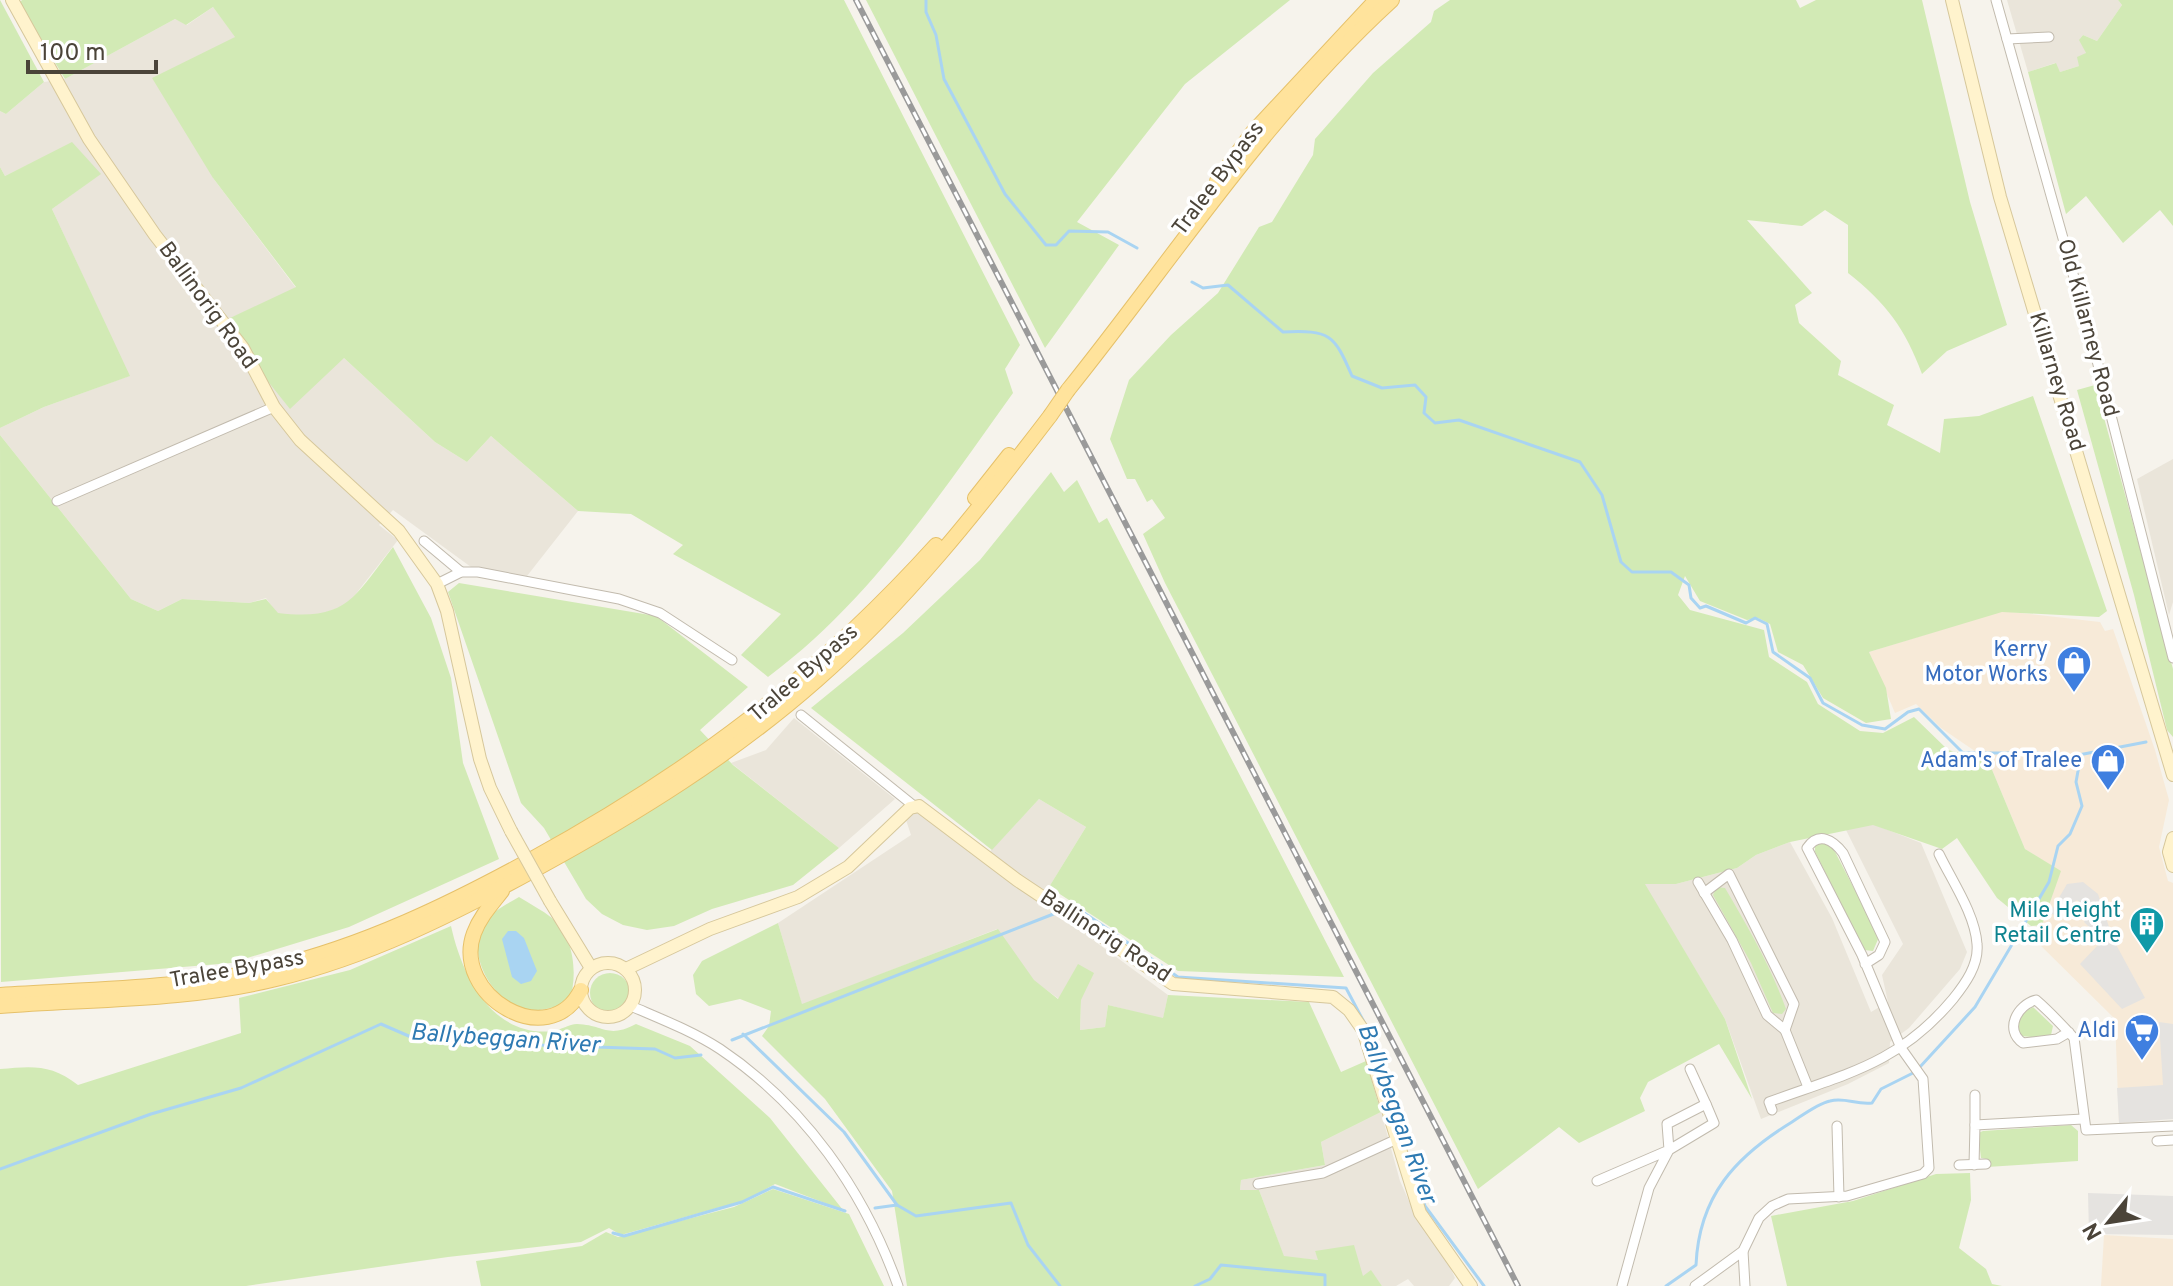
<svg xmlns="http://www.w3.org/2000/svg" width="2173" height="1286" viewBox="0 0 2173 1286" font-family="Overpass,sans-serif">
<style>
.residential{fill:#eae5da}
.commercial{fill:#f7ead8}
.green{fill:#d2eab5}
.parking{fill:#e5e3e0}
.water{fill:#a9d4f2}
.lines{fill:none;stroke-linecap:round;stroke-linejoin:round}
.stream{stroke:#a9d4f2;stroke-width:3}
.street-casing{stroke:#c2bbae;stroke-width:11}
.secondary-casing{stroke:#d6c79b;stroke-width:14}
.primary-casing{stroke:#e6c16a;stroke-width:16}
.street{stroke:#fff;stroke-width:9}
.secondary{stroke:#fff3cd;stroke-width:12}
.primary{stroke:#ffe39c;stroke-width:14}
.rail-casing{stroke:#9a9a9a;stroke-width:6}
.rail{stroke:#fff;stroke-width:3;stroke-dasharray:9;stroke-linecap:butt}
.secondary-bridge-casing{stroke:#d6c79b;stroke-width:14;stroke-linecap:butt}
.primary-bridge-casing{stroke:#e6c16a;stroke-width:16;stroke-linecap:butt}
.secondary-bridge{stroke:#fff3cd;stroke-width:12}
.primary-bridge{stroke:#ffe39c;stroke-width:14}
.labels{text-anchor:middle;dominant-baseline:central;stroke-width:7;stroke-linejoin:round;paint-order:stroke}
.street-label{font-size:22px;fill:#4b4439;stroke:#fff}
.shop-label{font-size:22px;fill:#366cbe;stroke:#fff;text-anchor:end}
.culture-label{font-size:22px;fill:#0d838f;stroke:#fff;text-anchor:end}
.water-label{font-size:24px;font-style:italic;fill:#2e7ab2;stroke:#fff}
</style>
<rect width="100%" height="100%" fill="#f6f3ec"/>
<g class="residential">
<path d="M2007,0H2118L2122,5L2097,41L2083,35L2080,39L2086,53L2079,66L2060,72L2055,63L2028,72Z"/>
<path d="M213,7L235,36L213,178L296,288L231,318L262,374L344,358L435,442L467,462L491,436L578,511L527,576L471,567L393,510L379,525L398,540L348,604L314,617L278,615L266,598L249,603L182,599L158,611L131,599L0,435V428L44,407L129,376L52,209L100,174L72,143L5,176L0,167V111L6,114L44,82L65,79L175,19L187,25Z"/>
<path d="M2173,459V602L2169,615L2137,479Z"/>
<path d="M794,718L895,799L839,848L731,763L766,750Z"/>
<path d="M1039,799L1086,827L1038,905L1059,915L1168,995L1163,1019L1108,1005L1105,1027L1080,1030L1081,1000L1059,999L1034,981L997,929L802,1005L778,923L911,835L906,820L915,810L982,860Z"/>
<path d="M1873,824L1921,843L1967,952L1960,969L1909,1028L1890,1042L1889,1063L1848,1084L1761,1119L1725,1019L1644,884H1676L1737,868L1756,855L1790,842L1832,918L1871,1012L1888,1002L1882,975L1903,944L1846,830Z"/>
<path d="M1381,1112L1400,1181L1416,1217L1446,1258L1455,1278L1449,1286H1414L1408,1279L1396,1286H1382L1371,1271L1363,1277L1315,1251L1319,1260L1284,1257L1259,1190H1240L1241,1180L1325,1165L1321,1142Z"/>
</g>
<g class="commercial">
<path d="M2002,611L2100,622L2105,631L2113,629L2155,750L2169,800L2159,847L2168,881L2173,883V1118L2119,1123L2115,1019L2035,940L2060,871L2025,849L1988,760L1941,728L1916,704L1895,713L1869,652Z"/>
<path d="M2104,1235L2173,1239V1286H2101Z"/>
</g>
<g class="green">
<path d="M0,0L44,82L6,114L0,111Z"/>
<path d="M22,0H844L1020,345L1005,369L1013,393C940,495 869,602 768,677L741,655L781,614L673,554L683,545L631,514L578,511L491,436L467,462L435,442L344,358L290,409L262,374L230,318L296,287L213,178L152,78L235,37L213,7L186,25L175,19L65,79L19,3Z"/>
<path d="M866,0H1290L1185,84L1077,222L1119,245L1045,348Z"/>
<path d="M1450,0H1796L1800,8L1816,0H1922L1970,202L2007,325L1947,351L1922,374C1905,328 1886,303 1848,273V225L1825,210L1802,226L1747,220L1812,293L1795,305L1799,323L1841,361L1838,375L1894,405L1887,425L1940,453L1944,419L1979,416L2033,396L2107,611L2099,617L2002,612L1869,652L1886,688L1891,719L1866,723L1823,698L1803,665L1778,652L1770,624L1758,618L1747,620L1700,601L1685,576L1678,595L1690,610L1764,630L1769,657L1807,682L1818,704L1860,731L1883,733L1914,717L1948,750L1988,760L2025,849L2061,871L2042,925L2031,926L1997,898L1957,838L1942,849L1873,825L1790,842L1756,855L1737,868L1676,884H1645L1725,1019L1752,1099L1719,1044L1648,1082L1640,1098L1645,1111L1579,1143L1559,1127L1478,1189L1165,583L1143,534L1165,518L1152,499L1147,502L1135,479H1127L1110,439L1129,380L1171,335L1218,293L1259,227L1272,222L1313,155L1315,139L1373,73L1431,22L1434,11Z"/>
<path d="M2118,0H2173V226L2160,210L2123,243L2086,196L2066,214L2028,72L2056,63L2060,72L2079,66L2077,57L2086,53L2079,40L2083,35L2097,41L2122,5Z"/>
<path d="M72,142L101,174L52,209L130,376L44,407L0,428V167L5,176Z"/>
<path d="M2095,385L2173,669V737L2167,730L2134,595L2077,390Z"/>
<path d="M0,435L131,599L158,611L182,599L249,603L266,599L278,613C348,621 354,597 393,547L431,618L451,678L463,763L499,859L349,927L231,963L1,982Z"/>
<path d="M1051,472L1064,492L1077,480L1099,523L1107,518L1344,977L1178,971L1049,887L1086,827L1039,799L992,850L811,708L903,633L980,560Z"/>
<path d="M459,583L656,616L748,687L700,730L733,765L839,848L793,885L712,909L674,926L647,930L623,925L602,914L586,899L544,828L521,803L448,592Z"/>
<path d="M1824,841L1830,842L1879,937L1873,951L1864,950L1815,852V845Z"/>
<path d="M1717,887L1725,888C1748,927 1771,967 1786,1009L1782,1014L1773,1013L1751,963L1713,895Z"/>
<path d="M519,897C530,904 542,910 552,918C575,938 578,976 569,1002C557,1006 545,1011 532,1010C496,1008 464,956 484,924C493,910 506,905 519,897Z"/>
<path d="M778,923L802,1004L998,929L1034,980L1058,999L1078,964L1094,973L1081,1000L1080,1030L1105,1027L1108,1005L1163,1018L1168,995L1309,1002L1341,1072L1366,1061L1381,1112L1321,1142L1325,1165L1241,1180L1240,1190H1259L1284,1256L1318,1260L1315,1251L1354,1245L1363,1276L1371,1270L1382,1286H907L892,1191L825,1099L762,1036L769,1026L771,1011L740,999L709,1006L696,994L693,975L702,961Z"/>
<path d="M451,926C462,976 492,1038 553,1031C561,1030 569,1024 577,1024C605,1025 607,1039 636,1024L690,1046L770,1118L843,1210L775,1184L746,1200L621,1235L609,1228L581,1242L448,1257L246,1286H0V1069C33,1066 51,1064 78,1085L241,1033L239,998L350,970Z"/>
<circle cx="610" cy="993" r="20"/>
<path d="M2033,1007L2053,1026L2051,1035L2042,1038L2021,1036L2015,1025L2023,1013Z"/>
<path d="M2071,1125L2078,1131V1161L1987,1167L1986,1159L1981,1158L1978,1133L1983,1131Z"/>
<path d="M1970,1173L1971,1200L1959,1248L1986,1269L1992,1284L2002,1286H1787L1771,1216L1853,1201L1936,1174Z"/>
<path d="M773,1189L849,1214L884,1286H481L476,1261L582,1246L606,1232L618,1237L734,1207Z"/>
</g>
<g class="parking">
<path d="M2083,882L2098,894L2113,939L2145,998L2122,1009L2080,964L2099,944L2089,934L2092,930L2084,922L2091,910L2077,900L2059,917L2050,913L2067,884Z"/>
<path d="M2159,1022L2173,1024V1119L2119,1123L2117,1088L2163,1085Z"/>
<path d="M2088,1193L2173,1196V1235L2089,1234Z"/>
</g>
<path class="water" d="M508,931H516L524,938L537,971L531,981L521,984L512,977L502,939Z"/>
<g class="lines">
<g class="stream">
<path d="M926,0V12L936,35L944,79L1005,194L1046,245H1056L1069,231L1108,232L1137,248"/>
<path d="M1192,282L1203,288L1228,285L1283,332C1330,330 1334,334 1352,376L1382,388L1415,385L1426,397L1424,413L1435,423L1459,420L1580,462L1602,495L1621,562L1632,572H1671L1689,585L1691,598L1700,608L1706,606L1746,623L1755,618L1767,624L1773,652L1810,678L1823,703L1862,725L1885,729L1908,712L1919,709L1963,753H2038L2063,758L2146,742"/>
<path d="M1068,906L1071,904L1178,977L1346,988L1364,1022"/>
<path d="M1370,1032L1377,1047L1399,1124"/>
<path d="M743,1034L844,1132L897,1205"/>
<path d="M732,1040L1056,913"/>
<path d="M1919,1068L1975,1007L2049,882L2058,846L2070,834L2082,806L2076,782L2081,755"/>
<path d="M1409,1158L1425,1206L1484,1286"/>
<path d="M0,1169L151,1114L241,1088L381,1024L411,1037L471,1033L537,1045L655,1049L675,1058L701,1055"/>
<path d="M875,1208L897,1205L916,1216L1011,1203L1028,1245L1060,1286"/>
<path d="M613,1233L624,1236L742,1202L773,1187L845,1211"/>
<path d="M1195,1286L1210,1279L1221,1265L1325,1275V1286"/>
<path d="M1666,1286L1696,1265C1699,1196 1735,1157 1792,1122C1803,1115 1817,1104 1830,1101C1845,1097 1856,1105 1872,1103L1881,1089L1913,1073"/>
</g>
<defs>
<g id="street">
<path d="M1996,0L2093,345L2173,658"/>
<path d="M2007,39L2049,37"/>
<path d="M57,501L274,407"/>
<path d="M424,541L461,572"/>
<path d="M437,584L461,572H478L619,599L660,613L732,660"/>
<path d="M801,715L914,806"/>
<path d="M1698,882L1732,940L1767,1015L1785,1030L1808,1087"/>
<path d="M1704,893L1729,874L1794,1004L1785,1030"/>
<path d="M631,1006C661,1019 692,1031 720,1049C805,1106 864,1191 898,1286"/>
<path d="M2069,1032L2057,1039L2023,1043C2004,1030 2017,1005 2036,1000C2050,1012 2062,1025 2074,1038L2086,1130L2173,1126"/>
<path d="M1690,1069L1706,1104"/>
<path d="M1975,1095V1125"/>
<path d="M1772,1110L1769,1102C1845,1074 1899,1064 1953,999C1965,984 1979,965 1977,944C1975,914 1952,881 1939,854"/>
<path d="M1837,1126L1839,1197"/>
<path d="M2157,1141L2173,1140"/>
<path d="M1959,1165L1986,1164"/>
<path d="M1974,1165L1975,1125L2083,1119"/>
<path d="M1597,1181L1669,1150L1714,1123L1706,1104L1667,1124L1669,1150L1649,1188L1622,1286"/>
<path d="M1258,1184L1323,1173L1395,1140"/>
<path d="M1743,1251L1745,1286"/>
<path d="M1695,1286L1743,1251L1759,1218L1772,1206L1788,1199L1847,1196L1923,1174L1929,1168L1923,1079L1901,1048L1862,955L1807,848C1819,831 1833,840 1843,853L1885,942L1879,955L1865,964"/>
</g>
<g id="secondary">
<path d="M12,0L89,139L155,235L243,348L274,407L300,440L399,531L437,584L447,611L480,759L490,788L511,831"/>
<path d="M1952,0L2000,197L2173,775"/>
<path d="M2173,838L2169,852L2173,866"/>
<path d="M550,901L591,968"/>
<circle cx="608" cy="990" r="27"/>
<path d="M626,969L710,929L798,897L848,867L910,808L919,806L1017,880L1173,984L1333,997L1349,1010L1363,1030L1420,1213L1471,1286"/>
</g>
<g id="primary">
<path d="M1217,181L1253,132L1376,0"/>
<path d="M1068,390C1174,258 1266,115 1392,0"/>
<path d="M975,498L1009,455"/>
<path d="M502,891C491,905 480,917 474,933C451,995 549,1054 581,990"/>
<path d="M0,995C89,989 184,989 271,968C365,945 448,905 532,859C690,772 815,679 936,545"/>
<path d="M0,1006C91,999 187,1001 276,979C368,957 452,915 536,869C635,815 732,755 817,680C906,602 979,509 1050,416"/>
</g>
</defs>
<use href="#street" class="street-casing"/>
<use href="#secondary" class="secondary-casing"/>
<use href="#primary" class="primary-casing"/>
<use href="#street" class="street"/>
<use href="#secondary" class="secondary"/>
<use href="#primary" class="primary"/>
<defs>
<path id="rail" d="M856,0L1518,1286"/>
</defs>
<use href="#rail" class="rail-casing"/>
<use href="#rail" class="rail"/>
<defs>
<path id="secondary-bridge" d="M511,831L550,901"/>
<path id="primary-bridge" d="M1050,416L1068,390"/>
</defs>
<use href="#secondary-bridge" class="secondary-bridge-casing"/>
<use href="#primary-bridge" class="primary-bridge-casing"/>
<use href="#secondary-bridge" class="secondary-bridge"/>
<use href="#primary-bridge" class="primary-bridge"/>
</g>
<defs>
<symbol id="shop-pin" viewBox="-11 -11 22 30"><path d="M0 17L-7.5 6A9.5 9.5 0 1 1 7.5 6Z" fill="#3f7fe0" stroke="#fff"/><path d="M-5-2.5h2.3a2.7 3.5 0 0 1 5.4 0H5L5.5 6h-11ZM-1.5-2.5h3a1.5 2.3 0 0 0-3 0Z" fill="#fff"/></symbol>
<symbol id="building-pin" viewBox="-11 -11 22 30"><path d="M0 17L-7.5 6A9.5 9.5 0 1 1 7.5 6Z" fill="#0f9aa8" stroke="#fff"/><path d="M-4-6H4V6H1V3H-1V6H-4ZM-2.5-4.3h1.7v1.8h-1.7ZM.8-4.3h1.7v1.8H.8ZM-2.5-1h1.7V.8h-1.7ZM.8-1h1.7V.8H.8Z" fill="#fff"/></symbol>
<symbol id="supermarket-pin" viewBox="-11 -11 22 30"><path d="M0 17L-7.5 6A9.5 9.5 0 1 1 7.5 6Z" fill="#3f7fe0" stroke="#fff"/><path d="M-6-5.5h2.5l.6 2H6L4.5 2H-2.5L-4.4-4H-6ZM-1.5 3.2a1.3 1.3 0 1 0 .1 0ZM3 3.2a1.3 1.3 0 1 0 .1 0Z" fill="#fff"/></symbol>
</defs>
<g fill-rule="evenodd">
<use href="#shop-pin" x="2054" y="643" width="40" height="54"/>
<use href="#shop-pin" x="2088" y="741" width="40" height="54"/>
<use href="#building-pin" x="2127" y="904" width="40" height="54"/>
<use href="#supermarket-pin" x="2122" y="1011" width="40" height="54"/>
</g>
<g class="labels">
<g class="street-label">
<text transform="translate(1219 179) rotate(-53)">Tralee Bypass</text>
<text transform="translate(207 306) rotate(54)">Ballinorig Road</text>
<text transform="translate(2087 328) rotate(75)">Old Killarney Road</text>
<text transform="translate(2056 382) rotate(73)">Killarney Road</text>
<text transform="translate(804 674) rotate(-41)">Tralee Bypass</text>
<text transform="translate(1105 937) rotate(33)">Ballinorig Road</text>
<text transform="translate(237 970) rotate(-10)">Tralee Bypass</text>
</g>
<g class="shop-label">
<text x="2048" y="650">Kerry<tspan x="2048" dy="25">Motor Works</tspan></text>
<text x="2082" y="761">Adam's of Tralee</text>
<text x="2116" y="1031">Aldi</text>
</g>
<g class="culture-label">
<text x="2121" y="911">Mile Height<tspan x="2121" dy="25">Retail Centre</tspan></text>
</g>
<g class="water-label">
<text transform="translate(505 1040) rotate(4)">Ballybeggan River</text>
<text transform="translate(1396 1114) rotate(70)">Ballybeggan River</text>
</g>
</g>
<g transform="translate(2109 1222) rotate(240)" stroke="#ffffff" stroke-width="6" paint-order="stroke">
<path d="M0-6L14 30L0 20L-14 30Z" fill="#4b4439"/>
<text y="-12" font-size="22" font-weight="bold" text-anchor="middle" fill="#4b4439">N</text>
</g>
<path d="M28 60v12h128v-12" fill="none" stroke="#4b4439" stroke-width="4"/>
<text x="40" y="60" font-size="24" fill="#4b4439" stroke="#ffffff" stroke-width="6" paint-order="stroke">100 m</text>
</svg>
